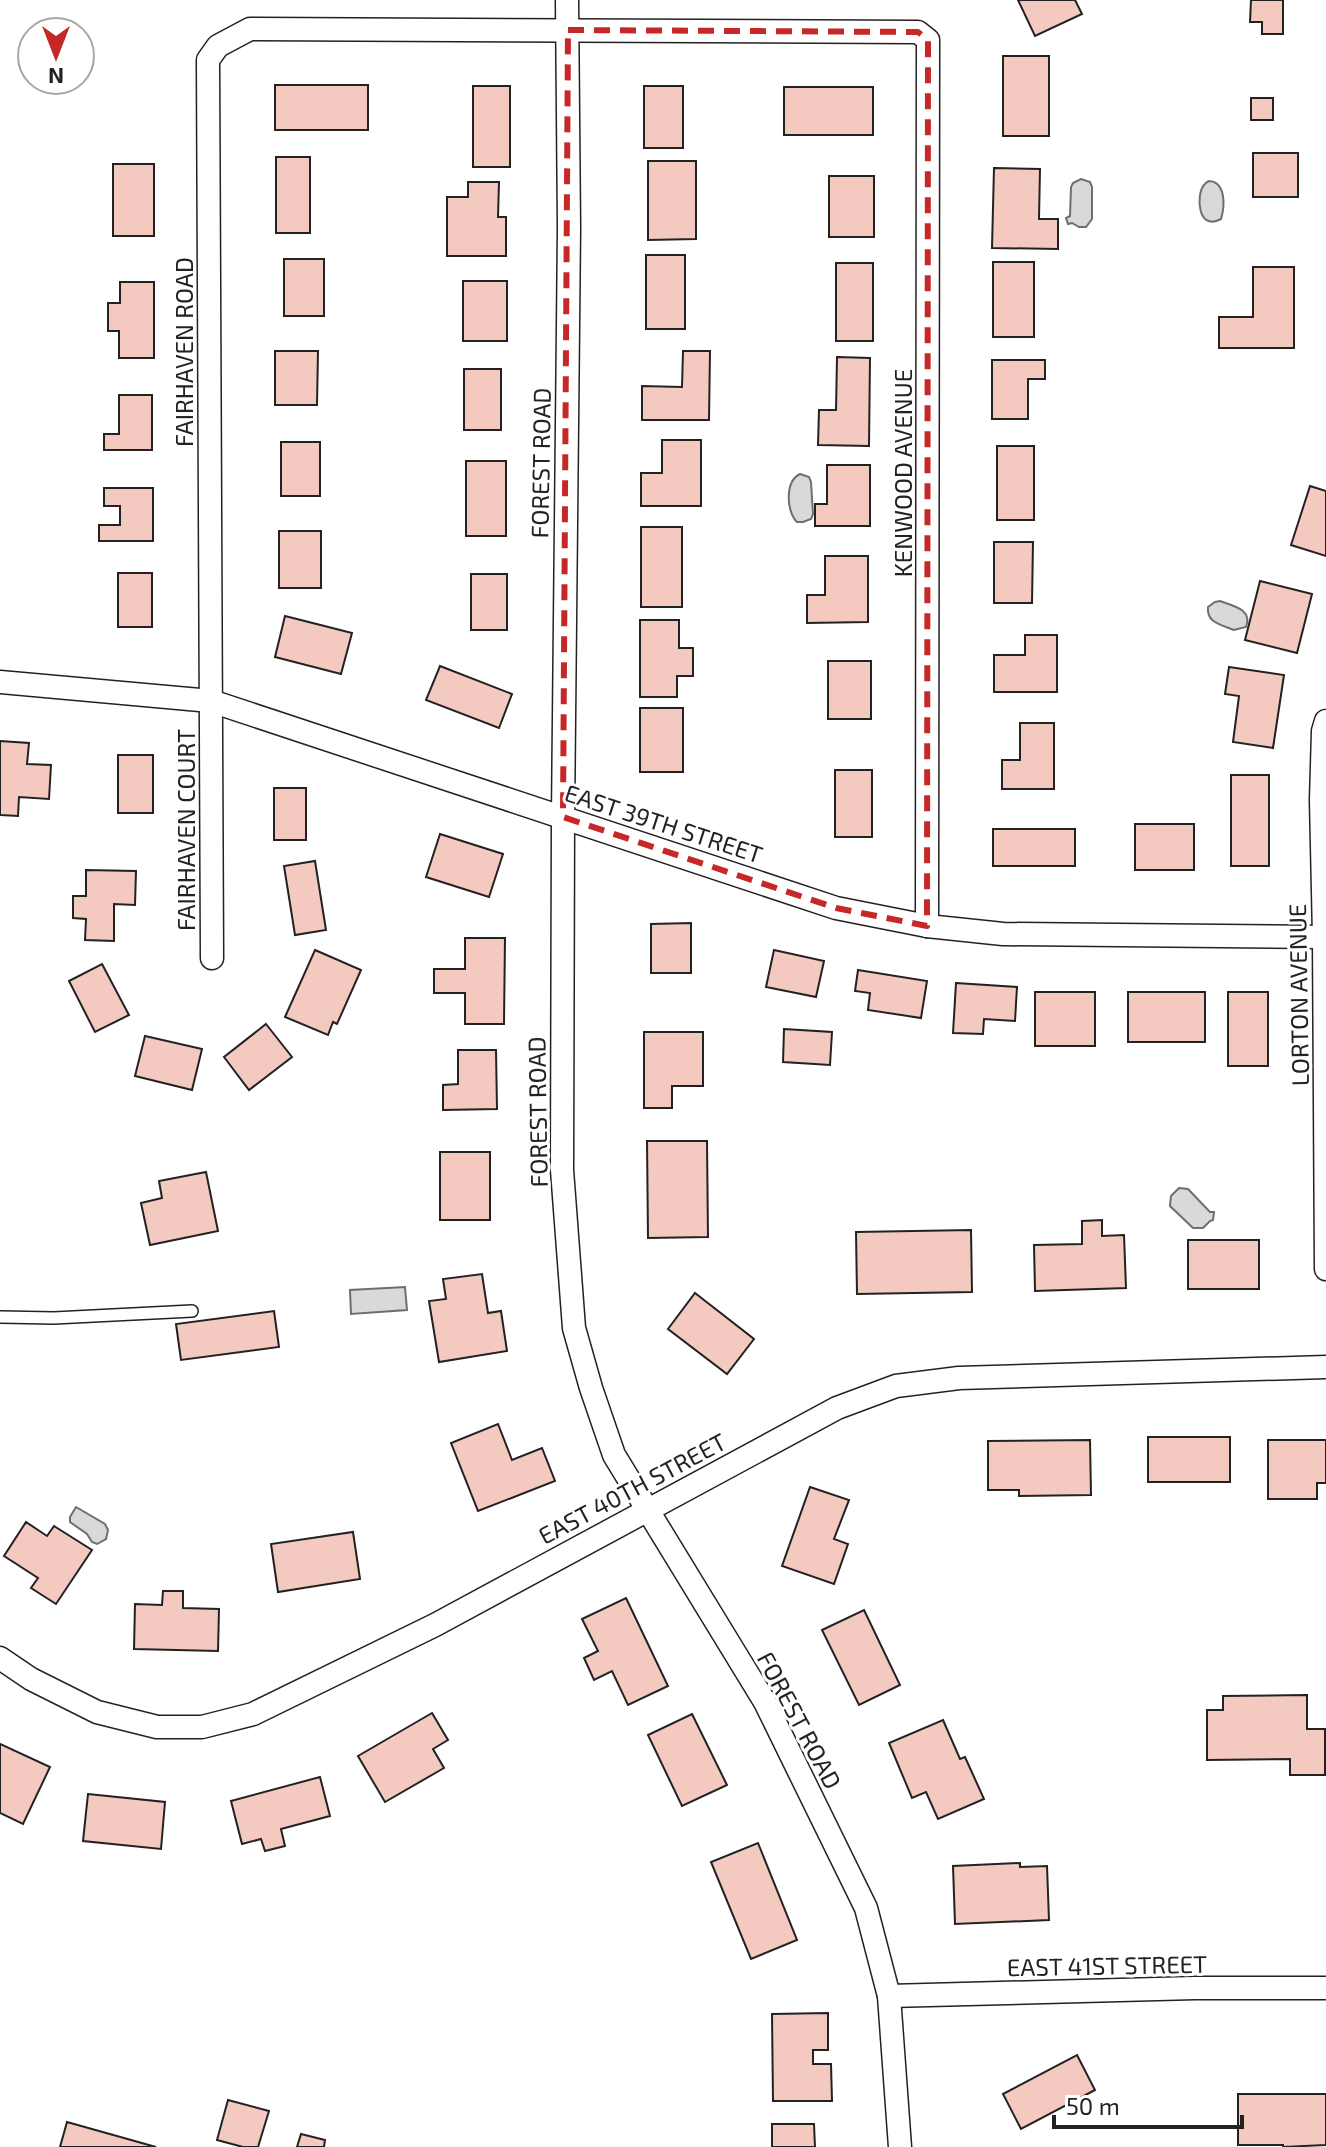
<svg xmlns="http://www.w3.org/2000/svg" width="1326" height="2147" viewBox="0 0 1326 2147" font-family="'Exo 2',sans-serif">
<style>
.water{fill:#d9d9d9;stroke:#6f6f6f;stroke-width:2}
.building{fill:#f3c9c0;stroke:#222;stroke-width:2}
.lines{fill:none;stroke-linecap:round;stroke-linejoin:round}
.service-casing{stroke:#222;stroke-width:14}
.minor-casing{stroke:#222;stroke-width:25}
.service{stroke:#fff;stroke-width:11}
.minor{stroke:#fff;stroke-width:22}
.marked{fill:none;stroke:#c62828;stroke-width:6;stroke-dasharray:16 10;stroke-linejoin:round}
.labels{text-anchor:middle;dominant-baseline:central;stroke-width:6;stroke-linejoin:round;paint-order:stroke}
.street-label{font-size:24px;fill:#222;stroke:#fff}
</style>
<rect width="100%" height="100%" fill="#fff"/>
<g class="water">
<path d="M1081,179L1090,182L1092,187V219L1086,227H1079L1072,223L1068,224L1066,218L1070,216L1071,187L1073,183Z"/>
<path d="M1209,181C1226,182 1225,206 1221,219C1197,232 1196,194 1204,185C1205,183 1207,182 1209,181Z"/>
<path d="M800,474L809,477L811,482L813,514L811,519L803,522H797C786,511 785,481 800,474Z"/>
<path d="M1220,601C1233,606 1253,609 1246,627L1234,630C1222,625 1206,623 1208,607L1215,602Z"/>
<path d="M1179,1188L1188,1189L1210,1212H1214L1213,1220L1210,1221L1203,1228H1193L1170,1206L1171,1196Z"/>
<path d="M405,1287L407,1310L351,1314L350,1290Z"/>
<path d="M76,1507L105,1524L108,1530L106,1539L97,1544L92,1542L87,1534L70,1522V1517Z"/>
</g>
<g class="building">
<path d="M1018,0H1075L1082,14L1035,36Z"/>
<path d="M1251,0H1283V34H1262V22H1250Z"/>
<rect x="1003" y="56" width="46" height="80"/>
<rect x="275" y="85" width="93" height="45"/>
<rect x="473" y="86" width="37" height="81"/>
<rect x="644" y="86" width="39" height="62"/>
<rect x="784" y="87" width="89" height="48"/>
<rect x="1251" y="98" width="22" height="22"/>
<rect x="1253" y="153" width="45" height="44"/>
<rect x="276" y="157" width="34" height="76"/>
<path d="M648,161H696V239L648,240Z"/>
<rect x="113" y="164" width="41" height="72"/>
<path d="M994,168L1040,169L1039,219H1058V249L992,248Z"/>
<rect x="829" y="176" width="45" height="61"/>
<path d="M468,182H499L498,217H506V256H447V197H468Z"/>
<rect x="646" y="255" width="39" height="74"/>
<rect x="284" y="259" width="40" height="57"/>
<rect x="993" y="262" width="41" height="75"/>
<rect x="836" y="263" width="37" height="78"/>
<path d="M1253,267H1294V348H1219V317H1253Z"/>
<rect x="463" y="281" width="44" height="60"/>
<path d="M120,282H154V358H119V331H108V303H120Z"/>
<path d="M275,351H318L317,405H275Z"/>
<path d="M683,351H710L709,420H642V386L682,387Z"/>
<path d="M837,357L870,358L869,446L818,445L819,410H836Z"/>
<path d="M992,360H1045V379H1028V419H992Z"/>
<rect x="464" y="369" width="37" height="61"/>
<path d="M119,395H152V450H104V434H119Z"/>
<path d="M662,440H701V506H641V473H662Z"/>
<rect x="281" y="442" width="39" height="54"/>
<rect x="997" y="446" width="37" height="74"/>
<rect x="466" y="461" width="40" height="75"/>
<path d="M827,465H870V526H815V504H827Z"/>
<path d="M1310,486L1326,491V556L1291,545Z"/>
<path d="M104,488H153V541H99V525H120V506H104Z"/>
<rect x="641" y="527" width="41" height="80"/>
<rect x="279" y="531" width="42" height="57"/>
<path d="M994,542H1033L1032,603H994Z"/>
<path d="M825,556H868V622L807,623V595H825Z"/>
<rect x="118" y="573" width="34" height="54"/>
<rect x="471" y="574" width="36" height="56"/>
<path d="M1260,581L1312,594L1297,653L1245,640Z"/>
<path d="M285,616L352,633L341,674L275,657Z"/>
<path d="M640,620H679V648H693V676H677V697H640Z"/>
<path d="M1025,635H1057V692H994V655H1025Z"/>
<rect x="828" y="661" width="43" height="58"/>
<path d="M440,666L512,694L499,728L426,700Z"/>
<path d="M1229,667L1284,675L1273,748L1233,742L1239,696L1225,694Z"/>
<rect x="640" y="708" width="43" height="64"/>
<path d="M1020,723H1054V789H1002V760H1020Z"/>
<path d="M0,741L29,743L27,764L51,765L49,799L19,797L18,816L0,815Z"/>
<rect x="118" y="755" width="35" height="58"/>
<rect x="835" y="770" width="37" height="67"/>
<rect x="1231" y="775" width="38" height="91"/>
<rect x="274" y="788" width="32" height="52"/>
<rect x="1135" y="824" width="59" height="46"/>
<rect x="993" y="829" width="82" height="37"/>
<path d="M440,834L503,854L489,897L426,877Z"/>
<path d="M315,861L326,930L295,935L284,866Z"/>
<path d="M86,870L136,871L135,905L114,904V941L85,940L86,919L73,918V896H86Z"/>
<path d="M691,923V973H651V924Z"/>
<path d="M465,938H505L504,1024H465V993H434V969H465Z"/>
<path d="M315,950L361,970L337,1024L333,1022L328,1035L285,1017Z"/>
<path d="M774,950L824,961L816,997L766,987Z"/>
<path d="M102,964L129,1015L95,1032L69,981Z"/>
<path d="M858,970L927,981L921,1018L868,1010L870,993L855,991Z"/>
<path d="M956,983L1017,987L1015,1021L984,1019L983,1034L953,1033Z"/>
<rect x="1035" y="992" width="60" height="54"/>
<rect x="1128" y="992" width="77" height="50"/>
<rect x="1228" y="992" width="40" height="74"/>
<path d="M266,1024L292,1057L249,1090L224,1057Z"/>
<path d="M784,1029L832,1032L830,1065L783,1062Z"/>
<path d="M644,1032H703V1086H672V1108H644Z"/>
<path d="M145,1036L202,1049L192,1090L135,1076Z"/>
<path d="M458,1050H496L497,1109L443,1110V1085L458,1084Z"/>
<path d="M647,1141H707L708,1237L648,1238Z"/>
<rect x="440" y="1152" width="50" height="68"/>
<path d="M206,1172L218,1231L150,1245L141,1203L162,1198L159,1181Z"/>
<path d="M1102,1220V1236L1124,1235L1126,1288L1035,1291L1034,1245L1082,1244V1221Z"/>
<path d="M971,1230L972,1292L857,1294L856,1232Z"/>
<rect x="1188" y="1240" width="71" height="49"/>
<path d="M482,1274L488,1313L501,1311L507,1351L439,1362L429,1301L446,1299L443,1279Z"/>
<path d="M695,1293L754,1339L727,1374L668,1329Z"/>
<path d="M274,1311L279,1347L181,1360L176,1324Z"/>
<path d="M498,1424L512,1460L542,1448L555,1481L478,1511L451,1443Z"/>
<rect x="1148" y="1437" width="82" height="45"/>
<path d="M1090,1440L1091,1495L1019,1496V1490H988V1441Z"/>
<path d="M1268,1440H1326V1483H1317V1499H1268Z"/>
<path d="M810,1487L849,1500L834,1539L848,1544L834,1584L782,1566Z"/>
<path d="M26,1522L47,1536L54,1526L92,1550L56,1604L31,1588L38,1578L4,1556Z"/>
<path d="M353,1532L360,1579L278,1592L271,1544Z"/>
<path d="M163,1591H183V1608L219,1609L218,1651L134,1649L135,1604L162,1605Z"/>
<path d="M626,1598L668,1686L628,1705L612,1671L594,1680L584,1658L598,1651L582,1619Z"/>
<path d="M864,1610L900,1685L859,1705L822,1630Z"/>
<path d="M1307,1695V1729H1325V1775H1290V1759L1207,1760V1710H1223V1696Z"/>
<path d="M432,1713L448,1740L433,1749L444,1768L385,1802L358,1756Z"/>
<path d="M692,1714L727,1785L682,1806L648,1735Z"/>
<path d="M943,1720L960,1759L965,1757L984,1799L938,1819L926,1792L912,1798L889,1743Z"/>
<path d="M0,1744L50,1767L23,1824L0,1813Z"/>
<path d="M320,1777L330,1816L281,1829L285,1846L265,1851L261,1839L242,1844L231,1801Z"/>
<path d="M88,1794L165,1802L161,1849L83,1841Z"/>
<path d="M758,1843L797,1940L751,1959L711,1862Z"/>
<path d="M1020,1863V1867L1047,1866L1049,1920L955,1924L953,1866Z"/>
<path d="M828,2013V2050H813V2064H831L832,2101H773L772,2014Z"/>
<path d="M1077,2055L1095,2090L1021,2129L1003,2094Z"/>
<path d="M1238,2094H1326V2145L1283,2147V2145H1238Z"/>
<path d="M228,2100L269,2111L258,2147H243L217,2140Z"/>
<path d="M67,2122L156,2147H60Z"/>
<path d="M772,2124H814L815,2147H772Z"/>
<path d="M301,2134L325,2140L324,2147H297Z"/>
</g>
<g class="lines">
<defs>
<path id="service" d="M0,1317L54,1318L192,1311"/>
<g id="minor">
<path d="M567,0L569,228L563,817L562,1170L574,1328L591,1388L614,1455L765,1702L866,1908L889,1996L900,2147"/>
<path d="M0,682L211,701L836,908L927,926L1003,934L1324,937"/>
<path d="M1326,721L1323,731L1321,800L1324,937L1326,1269"/>
<path d="M212,958L208,60L218,46L250,29L918,32L928,40L927,926"/>
<path d="M0,1658L31,1679L97,1712L157,1727H202L253,1714L435,1625L837,1408L896,1386L959,1378L1326,1367"/>
<path d="M889,1996L1195,1988H1326"/>
</g>
</defs>
<use href="#service" class="service-casing"/>
<use href="#minor" class="minor-casing"/>
<use href="#service" class="service"/>
<use href="#minor" class="minor"/>
</g>
<path class="marked" d="M568,30L918,32L928,40L927,926L836,908L563,817Z"/>
<g class="labels">
<g class="street-label">
<text transform="translate(183 352) rotate(-90)">FAIRHAVEN ROAD</text>
<text transform="translate(540 463) rotate(-89)">FOREST ROAD</text>
<text transform="translate(902 473) rotate(-90)">KENWOOD AVENUE</text>
<text transform="translate(664 823) rotate(18)">EAST 39TH STREET</text>
<text transform="translate(185 830) rotate(-90)">FAIRHAVEN COURT</text>
<text transform="translate(1298 995) rotate(-91)">LORTON AVENUE</text>
<text transform="translate(537 1112) rotate(-91)">FOREST ROAD</text>
<text transform="translate(632 1488) rotate(-28)">EAST 40TH STREET</text>
<text transform="translate(800 1720) rotate(62)">FOREST ROAD</text>
<text transform="translate(1107 1965) rotate(-1)">EAST 41ST STREET</text>
</g>
</g>
<g transform="translate(56 56) rotate(180)"><circle r="38" fill="#ffffff" stroke="#a7a7a7" stroke-width="2"/>
<path d="M0-6L14 30L0 20L-14 30Z" fill="#c62828"/>
<text y="-12" font-size="22" font-weight="bold" text-anchor="middle" fill="#222222">N</text>
</g>
<path d="M1054 2115v12h188v-12" fill="none" stroke="#222222" stroke-width="4"/>
<text x="1066" y="2115" font-size="24" fill="#222222" stroke="#ffffff" stroke-width="6" paint-order="stroke">50 m</text>
</svg>
